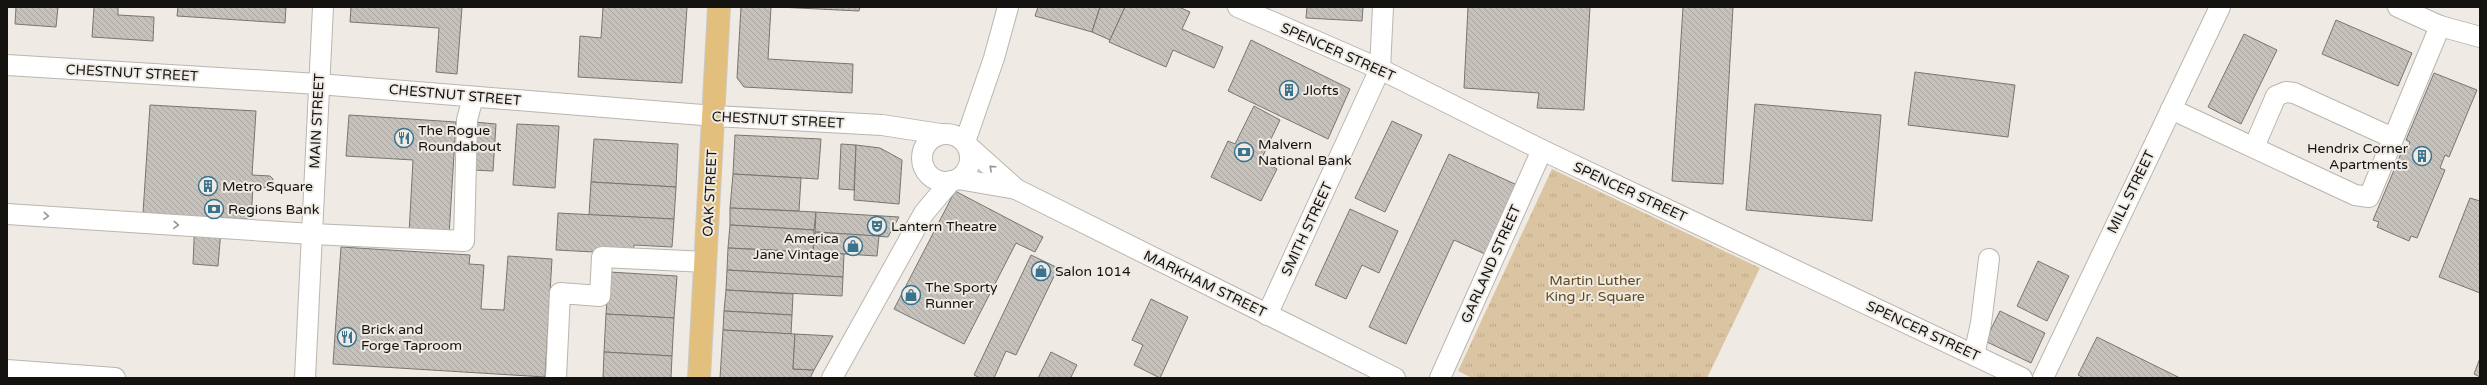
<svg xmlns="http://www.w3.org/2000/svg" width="2487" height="385" viewBox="0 0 2487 385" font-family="'Varela Round',sans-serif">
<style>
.park{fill:url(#park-tufts)}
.building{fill:url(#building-back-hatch);stroke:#79756f}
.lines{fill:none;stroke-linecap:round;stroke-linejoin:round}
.minor-casing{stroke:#b9b5af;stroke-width:22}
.major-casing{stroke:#cbcbca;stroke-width:24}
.minor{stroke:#fff;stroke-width:20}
.major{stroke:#e2bf7c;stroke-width:22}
.oneway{stroke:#959593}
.labels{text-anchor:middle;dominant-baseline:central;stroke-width:4;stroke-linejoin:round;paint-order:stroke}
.street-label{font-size:14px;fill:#141310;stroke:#efebe4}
.poi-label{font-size:14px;fill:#141310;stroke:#efebe4;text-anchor:start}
.park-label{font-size:14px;fill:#62481b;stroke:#efebe4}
</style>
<defs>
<pattern id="park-tufts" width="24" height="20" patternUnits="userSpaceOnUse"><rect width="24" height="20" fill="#dbc4a1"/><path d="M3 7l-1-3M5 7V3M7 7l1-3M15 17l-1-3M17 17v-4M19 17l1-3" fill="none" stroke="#bba88a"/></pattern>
<pattern id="building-back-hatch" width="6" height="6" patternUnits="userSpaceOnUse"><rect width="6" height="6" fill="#c6c1bb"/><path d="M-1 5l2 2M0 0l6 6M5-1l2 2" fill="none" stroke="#a9a5a0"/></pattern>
</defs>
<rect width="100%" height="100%" fill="#efebe4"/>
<path class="park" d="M1552,169L1760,268L1707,378H1472L1458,371Z"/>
<g class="building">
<path d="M16,7H58L56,27L15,24Z"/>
<path d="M94,7H118V15L154,17L153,41L92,37Z"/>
<path d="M178,7H286L285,23L177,16Z"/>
<path d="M351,7H462L457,74L436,72L439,28L350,22Z"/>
<path d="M603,7H687L682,83L578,77L580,36L601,38Z"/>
<path d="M741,7H771L768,59L853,64L852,93L744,87L737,78Z"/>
<path d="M778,7H860L859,11Z"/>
<path d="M1038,7H1100L1092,32L1035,16Z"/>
<path d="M1100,7H1125L1110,40L1092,32Z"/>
<path d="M1125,7H1179L1190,12L1182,29L1223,47L1214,68L1173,50L1166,67L1109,42Z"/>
<path d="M1307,7H1363L1362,21L1306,18Z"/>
<path d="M1468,7H1590L1584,110L1537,108L1539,93L1464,88Z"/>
<path d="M1683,7H1733L1723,184L1672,181Z"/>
<path d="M2336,20L2412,53L2398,86L2322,54Z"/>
<path d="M2244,34L2277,50L2241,124L2208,107Z"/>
<path d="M1251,40L1350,89L1328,139L1228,91Z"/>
<path d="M1915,72L2015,85L2008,137L1908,125Z"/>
<path d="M2434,73L2477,90L2449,157L2445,155L2440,168L2445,170L2417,238L2411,236L2409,241L2377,227L2379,222L2373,220L2402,151L2406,152L2410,142L2406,140Z"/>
<path d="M1755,104L1881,115L1872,221L1746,210Z"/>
<path d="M150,105L256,111L252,175L270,176L273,179L272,185L268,188L253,187L251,219L222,218L218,266L193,264L195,217L143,213Z"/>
<path d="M1254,106L1280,120L1261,160L1277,169L1261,201L1211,177L1228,141L1235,144Z"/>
<path d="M349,115L456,122L449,236L409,234L413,160L346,156Z"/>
<path d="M1392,121L1422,135L1385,212L1355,198Z"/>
<path d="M474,122L496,124L493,171L472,170Z"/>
<path d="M517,124L559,126L555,188L513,185Z"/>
<path d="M735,135L821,139L818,179L733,174Z"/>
<path d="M594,139L678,144L676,187L591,182Z"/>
<path d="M841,144L856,145L854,190L839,189Z"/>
<path d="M856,145L880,148L902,160L899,204L854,200Z"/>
<path d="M1449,154L1517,185L1485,254L1454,240L1406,344L1369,327Z"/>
<path d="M733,174L801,178L799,211L730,208Z"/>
<path d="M591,182L676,187L674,219L589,215Z"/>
<path d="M955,191L1043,237L1035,252L1016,243L964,344L894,309Z"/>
<path d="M2470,198L2480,201V293L2439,277Z"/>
<path d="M730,208L816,212L814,230L730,225Z"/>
<path d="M1350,209L1398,231L1379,273L1362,265L1346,299L1315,285Z"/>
<path d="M816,212L899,217L888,237L815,232Z"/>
<path d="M558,213L674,219L672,247L634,245L633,254L556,250Z"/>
<path d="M730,225L814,230L813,252L728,248Z"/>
<path d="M815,232L879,236L877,256L813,252Z"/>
<path d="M341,247L470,255L469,264L484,265L481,309L504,310L508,256L552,259L545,377L333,364Z"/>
<path d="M728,248L844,254L843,277L727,270Z"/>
<path d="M1031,255L1058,268L1016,355L1006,351L994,378H980L974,375Z"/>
<path d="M2038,261L2069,276L2047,321L2017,306Z"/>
<path d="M727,270L843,277L842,296L726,290Z"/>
<path d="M609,272L677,276L674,318L606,314Z"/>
<path d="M726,290L793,294L792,315L724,311Z"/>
<path d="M1151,299L1188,317L1160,378L1134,365L1143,345L1132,340Z"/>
<path d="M724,311L792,315L791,334L723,330Z"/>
<path d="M2000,311L2045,333L2031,363L1985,341Z"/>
<path d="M606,314L674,318L672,356L604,352Z"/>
<path d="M723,330L795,334L793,369L814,370L810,378H720Z"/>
<path d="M795,334L833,336L814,370L793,369Z"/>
<path d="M2097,337L2180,378H2084L2078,375Z"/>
<path d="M604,352L672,356L671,378H603Z"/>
<path d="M1051,352L1077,365L1071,377L1073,378H1038Z"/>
<path d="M2480,358V377L2474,374Z"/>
</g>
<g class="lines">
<defs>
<g id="minor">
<path d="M1238,7L1380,69L1542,150L2022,378"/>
<path d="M2398,7L2440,26L2480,37"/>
<path d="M7,65L318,84L715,116L882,125L940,134"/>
<path d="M2171,109L2355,195L2369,197L2440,26"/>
<circle cx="946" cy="158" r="24"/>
<path d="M965,142L994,58L1008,7"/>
<path d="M968,146L1016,189L1395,378"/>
<path d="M2254,147L2276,96L2286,92L2294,93L2393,138"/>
<path d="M958,179L1016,189"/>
<path d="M7,214L312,234L464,241L467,120L473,97"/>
<path d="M1267,315L1380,69L1383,7"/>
<path d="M1974,355L1981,323L1989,259"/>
<path d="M7,370L115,378"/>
<path d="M305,378L323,7"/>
<path d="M556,378L560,293L600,296L602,257L706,262"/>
<path d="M832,378L924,213L951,181"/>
<path d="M1440,378L1542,150"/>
<path d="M2043,378L2220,7"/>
</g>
<path id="major" d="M699,378L719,7"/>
</defs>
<use href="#minor" class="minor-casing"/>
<use href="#major" class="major-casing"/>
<use href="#minor" class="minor"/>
<use href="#major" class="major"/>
</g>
<defs><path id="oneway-chevron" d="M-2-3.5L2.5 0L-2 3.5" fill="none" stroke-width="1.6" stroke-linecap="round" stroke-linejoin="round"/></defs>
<g class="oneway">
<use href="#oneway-chevron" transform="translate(992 168) rotate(-138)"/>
<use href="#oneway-chevron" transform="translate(46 216) rotate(4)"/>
<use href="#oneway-chevron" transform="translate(176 225) rotate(4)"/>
</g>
<defs>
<symbol id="building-ring" viewBox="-11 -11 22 22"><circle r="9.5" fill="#efebe4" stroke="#3a738d" stroke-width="1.5"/><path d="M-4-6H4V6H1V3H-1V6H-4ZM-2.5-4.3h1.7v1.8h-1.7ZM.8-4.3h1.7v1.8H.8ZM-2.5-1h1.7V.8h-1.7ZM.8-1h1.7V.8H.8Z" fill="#3a738d"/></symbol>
<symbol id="restaurant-ring" viewBox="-11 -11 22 22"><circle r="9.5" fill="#efebe4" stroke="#3a738d" stroke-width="1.5"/><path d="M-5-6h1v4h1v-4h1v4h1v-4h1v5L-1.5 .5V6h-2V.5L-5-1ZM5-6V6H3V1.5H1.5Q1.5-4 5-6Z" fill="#3a738d"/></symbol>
<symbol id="bank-ring" viewBox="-11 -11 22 22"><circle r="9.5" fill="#efebe4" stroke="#3a738d" stroke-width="1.5"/><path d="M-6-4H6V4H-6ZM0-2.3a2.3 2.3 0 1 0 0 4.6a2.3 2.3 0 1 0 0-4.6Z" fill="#3a738d"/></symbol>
<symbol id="theatre-ring" viewBox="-11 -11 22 22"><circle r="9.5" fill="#efebe4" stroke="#3a738d" stroke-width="1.5"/><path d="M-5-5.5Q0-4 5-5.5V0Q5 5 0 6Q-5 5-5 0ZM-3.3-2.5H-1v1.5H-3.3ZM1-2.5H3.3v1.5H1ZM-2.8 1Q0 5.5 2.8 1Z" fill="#3a738d"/></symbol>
<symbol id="shop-ring" viewBox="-11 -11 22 22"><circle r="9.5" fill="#efebe4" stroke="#3a738d" stroke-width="1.5"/><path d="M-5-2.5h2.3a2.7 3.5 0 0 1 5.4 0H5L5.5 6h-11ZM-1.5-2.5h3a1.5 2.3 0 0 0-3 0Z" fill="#3a738d"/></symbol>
</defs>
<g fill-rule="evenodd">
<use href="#building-ring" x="1278" y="79" width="22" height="22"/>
<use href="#restaurant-ring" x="393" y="127" width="22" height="22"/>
<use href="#bank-ring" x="1233" y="141" width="22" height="22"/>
<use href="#building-ring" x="2411" y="145" width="22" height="22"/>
<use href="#building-ring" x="197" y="175" width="22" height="22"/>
<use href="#bank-ring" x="203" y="198" width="22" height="22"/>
<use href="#theatre-ring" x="866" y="215" width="22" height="22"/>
<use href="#shop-ring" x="842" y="235" width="22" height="22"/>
<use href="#shop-ring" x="1030" y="260" width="22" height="22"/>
<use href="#shop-ring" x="900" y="284" width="22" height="22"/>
<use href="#restaurant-ring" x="336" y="326" width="22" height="22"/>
</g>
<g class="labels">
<g class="street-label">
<text transform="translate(1338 52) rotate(24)">SPENCER STREET</text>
<text transform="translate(132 73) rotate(3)">CHESTNUT STREET</text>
<text transform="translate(455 95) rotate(5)">CHESTNUT STREET</text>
<text transform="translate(778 120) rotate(3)">CHESTNUT STREET</text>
<text transform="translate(317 121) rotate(-87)">MAIN STREET</text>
<text transform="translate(1630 192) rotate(25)">SPENCER STREET</text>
<text transform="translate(2131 192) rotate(-64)">MILL STREET</text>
<text transform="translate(710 193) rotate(-87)">OAK STREET</text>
<text transform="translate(1307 229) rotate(-65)">SMITH STREET</text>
<text transform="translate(1491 264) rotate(-66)">GARLAND STREET</text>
<text transform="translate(1205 284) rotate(26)">MARKHAM STREET</text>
<text transform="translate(1923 331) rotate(25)">SPENCER STREET</text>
</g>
<g class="poi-label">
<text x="1303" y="90">Jlofts</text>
<text x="418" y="130">The Rogue<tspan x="418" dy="16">Roundabout</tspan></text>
<text x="1258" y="144">Malvern<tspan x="1258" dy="16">National Bank</tspan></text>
<text x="2408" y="148" text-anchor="end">Hendrix Corner<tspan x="2408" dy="16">Apartments</tspan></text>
<text x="222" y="186">Metro Square</text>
<text x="228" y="209">Regions Bank</text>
<text x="891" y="226">Lantern Theatre</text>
<text x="839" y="238" text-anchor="end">America<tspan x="839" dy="16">Jane Vintage</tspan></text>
<text x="1055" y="271">Salon 1014</text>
<text x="925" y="287">The Sporty<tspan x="925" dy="16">Runner</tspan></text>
<text x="361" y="329">Brick and<tspan x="361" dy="16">Forge Taproom</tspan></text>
</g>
<g class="park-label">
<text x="1595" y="280">Martin Luther<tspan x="1595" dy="16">King Jr. Square</tspan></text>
</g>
</g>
<rect width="2487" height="385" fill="none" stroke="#141310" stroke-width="16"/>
</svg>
